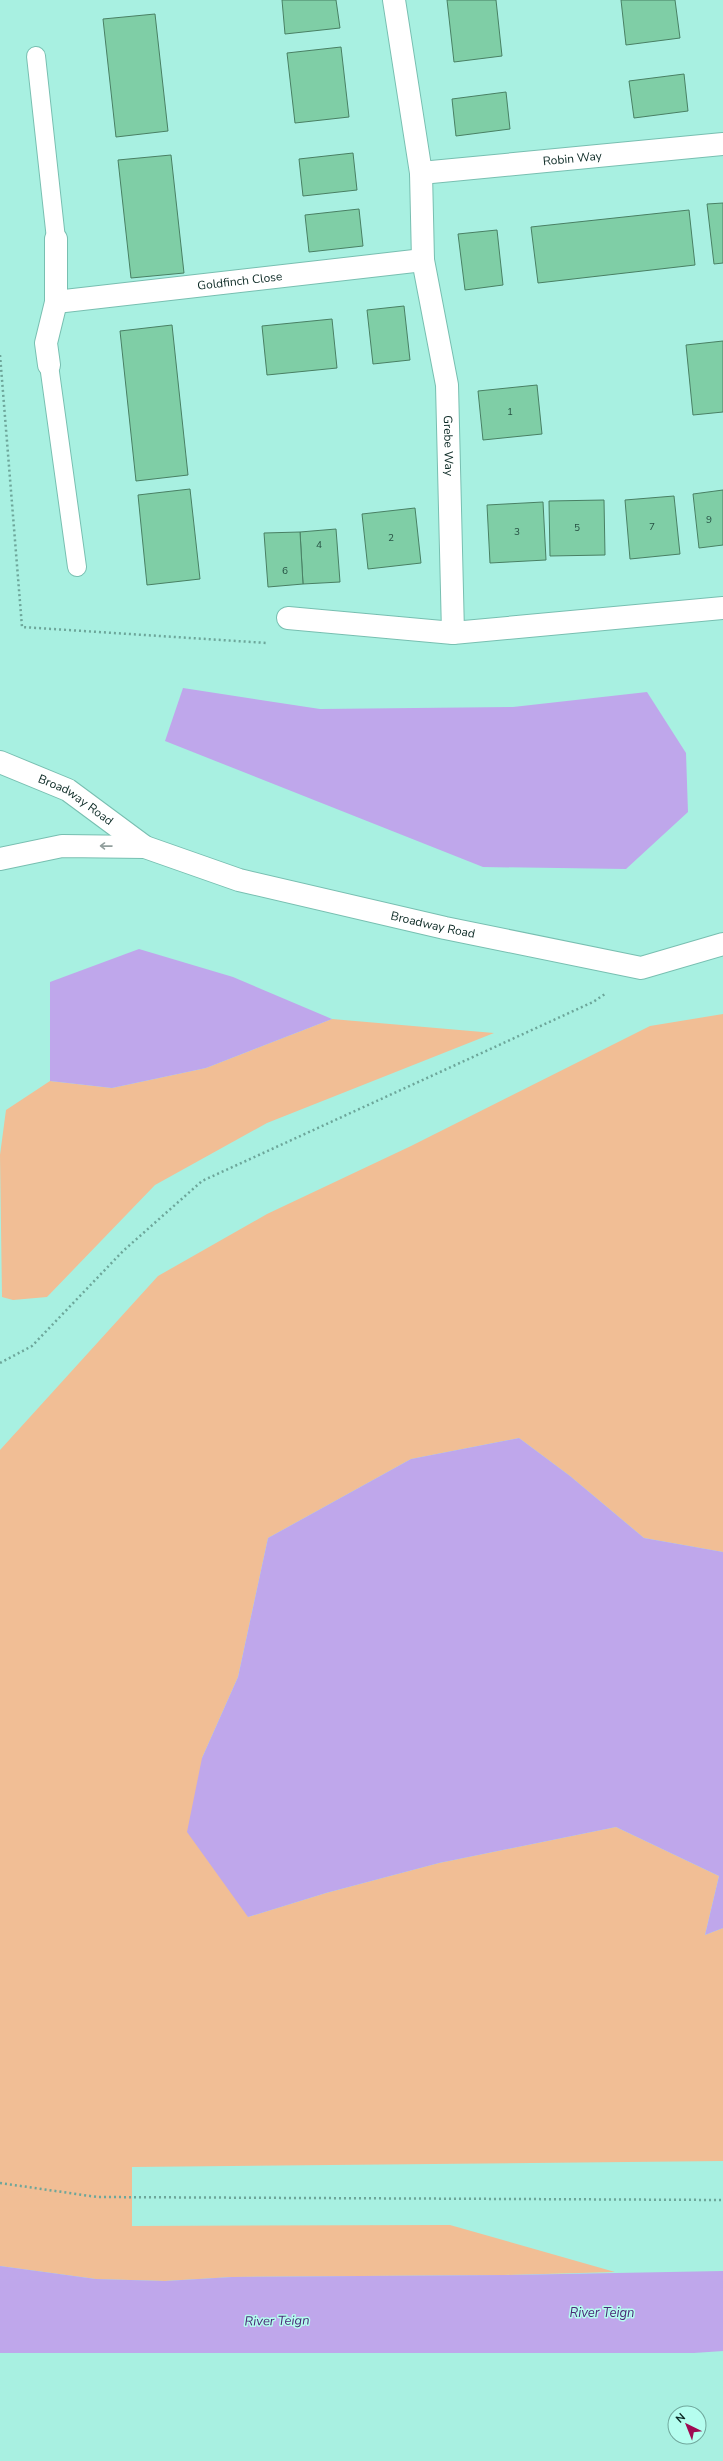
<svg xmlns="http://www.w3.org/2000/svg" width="723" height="2461" viewBox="0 0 723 2461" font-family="'Nunito Sans',sans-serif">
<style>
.green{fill:#f1be95}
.water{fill:#bfa7eb}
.building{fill:#7fcea6;stroke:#498064}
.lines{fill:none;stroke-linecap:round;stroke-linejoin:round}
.service-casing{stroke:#78bfb1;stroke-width:20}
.minor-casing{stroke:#78bfb1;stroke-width:24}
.path{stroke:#6da69a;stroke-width:2.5;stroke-dasharray:2 3;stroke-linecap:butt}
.service{stroke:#fff;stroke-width:18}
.minor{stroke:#fff;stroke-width:22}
.oneway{stroke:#919e9c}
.labels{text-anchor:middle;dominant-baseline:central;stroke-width:3;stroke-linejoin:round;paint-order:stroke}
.number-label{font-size:10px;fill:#275244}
.street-label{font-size:12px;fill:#0a2823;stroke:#b5feef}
.water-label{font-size:13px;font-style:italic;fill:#4a2876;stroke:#b5feef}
</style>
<rect width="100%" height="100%" fill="#a8f0e1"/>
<g class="green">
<path d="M723,1014V1552L644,1538L570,1476L519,1438L411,1459L268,1538L238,1677L202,1758L248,1917L326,1893L439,1863L616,1827L719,1876L705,1935L723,1928V2161L132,2167V2226L450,2225L615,2272L504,2275L232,2277L165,2281L96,2279L0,2266V1450L158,1276L267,1214L411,1146L650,1026Z"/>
<path d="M332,1019L494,1033L267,1123L155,1185L47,1297L13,1300L2,1297L0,1155L6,1110L50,1081L112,1088L206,1068Z"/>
</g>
<g class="water">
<path d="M183,688L320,709L513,707L647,692L686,753L688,812L626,869L483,867L165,741Z"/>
<path d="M139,949L233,977L332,1019L206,1068L112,1088L50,1081V982Z"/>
<path d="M519,1438L570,1476L644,1538L723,1552V1928L705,1935L719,1876L616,1827L439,1863L326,1893L248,1917L187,1832L202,1758L238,1677L268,1538L411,1459Z"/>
<path d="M0,2266L96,2279L165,2281L232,2277L504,2275L723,2271V2351L694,2353H0Z"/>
</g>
<g class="building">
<path d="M282,0H336L340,28L285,34Z"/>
<path d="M447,0H496L502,56L454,62Z"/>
<path d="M621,0H675L680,38L626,45Z"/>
<path d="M155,14L168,131L116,137L103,19Z"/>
<path d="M341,47L349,117L295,123L287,53Z"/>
<path d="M684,74L688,111L634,118L629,81Z"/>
<path d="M506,92L510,129L456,136L452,99Z"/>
<path d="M353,153L357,190L303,196L299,159Z"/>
<path d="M171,155L184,273L131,278L118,160Z"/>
<path d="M723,203V263L714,264L707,204Z"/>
<path d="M359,209L363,246L309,252L305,215Z"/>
<path d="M689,210L695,265L538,283L531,227Z"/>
<path d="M497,230L503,285L465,290L458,234Z"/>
<path d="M404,306L410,360L373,364L367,310Z"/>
<path d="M332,319L337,368L267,375L262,326Z"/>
<path d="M172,325L188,475L136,481L120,331Z"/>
<path d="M723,341V412L693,415L686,345Z"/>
<path d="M537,385L542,434L483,440L478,391Z"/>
<path d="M190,489L200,579L147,585L138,495Z"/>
<path d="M723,490V545L699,548L693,494Z"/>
<path d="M674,496L680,554L630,559L625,500Z"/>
<path d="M604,500L605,555L550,556L549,501Z"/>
<path d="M543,502L546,560L490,563L487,505Z"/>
<path d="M415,508L421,563L368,569L362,514Z"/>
<path d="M336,529L340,582L303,584L300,532Z"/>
<path d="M300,532L303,584L268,587L264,533Z"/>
</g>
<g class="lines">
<defs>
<g id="service">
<path d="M36,56L56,239"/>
<path d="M49,365L77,567"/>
</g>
<g id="minor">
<path id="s1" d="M394,0L421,173L423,260L447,385L453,633"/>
<path id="s2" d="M421,173L723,144"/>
<path id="s3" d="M56,302L423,260"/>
<path d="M49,365L46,343L56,302V239"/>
<path d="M288,618L453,633L723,608"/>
<path id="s4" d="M0,762L68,790L145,847L239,880L445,928L641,968L723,944"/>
<path d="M0,859L62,846L145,847"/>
</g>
</defs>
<use href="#service" class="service-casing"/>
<use href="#minor" class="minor-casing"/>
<g class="path">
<path d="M0,355L22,627L267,643"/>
<path d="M0,1363L32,1346L123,1251L202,1181L593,1002L605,994"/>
<path d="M0,2183L97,2197L723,2200"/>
</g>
<use href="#service" class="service"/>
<use href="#minor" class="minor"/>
</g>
<defs><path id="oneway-shaft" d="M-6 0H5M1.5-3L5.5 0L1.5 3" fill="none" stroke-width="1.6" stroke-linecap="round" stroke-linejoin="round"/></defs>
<use class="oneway" href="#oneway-shaft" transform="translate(106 846) rotate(-179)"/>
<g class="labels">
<g class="number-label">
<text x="510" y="412">1</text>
<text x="709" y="520">9</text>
<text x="652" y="527">7</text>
<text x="577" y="528">5</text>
<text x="517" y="532">3</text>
<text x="391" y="538">2</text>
<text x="319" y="545">4</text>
<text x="285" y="571">6</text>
</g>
<g class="street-label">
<text stroke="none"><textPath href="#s2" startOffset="152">Robin Way</textPath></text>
<text stroke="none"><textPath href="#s3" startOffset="185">Goldfinch Close</textPath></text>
<text stroke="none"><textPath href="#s1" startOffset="450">Grebe Way</textPath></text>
<text stroke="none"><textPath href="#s4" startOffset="85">Broadway Road</textPath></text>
<text stroke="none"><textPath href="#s4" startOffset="468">Broadway Road</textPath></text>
</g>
<g class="water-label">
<text x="602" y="2313">River Teign</text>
<text transform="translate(277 2321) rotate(-1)">River Teign</text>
</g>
</g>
<g transform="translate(687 2425) rotate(317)"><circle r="19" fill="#b5feef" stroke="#71a89d"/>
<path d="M0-3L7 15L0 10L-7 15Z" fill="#9f0a52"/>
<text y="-6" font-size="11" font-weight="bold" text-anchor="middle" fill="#0a2823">N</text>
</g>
</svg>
